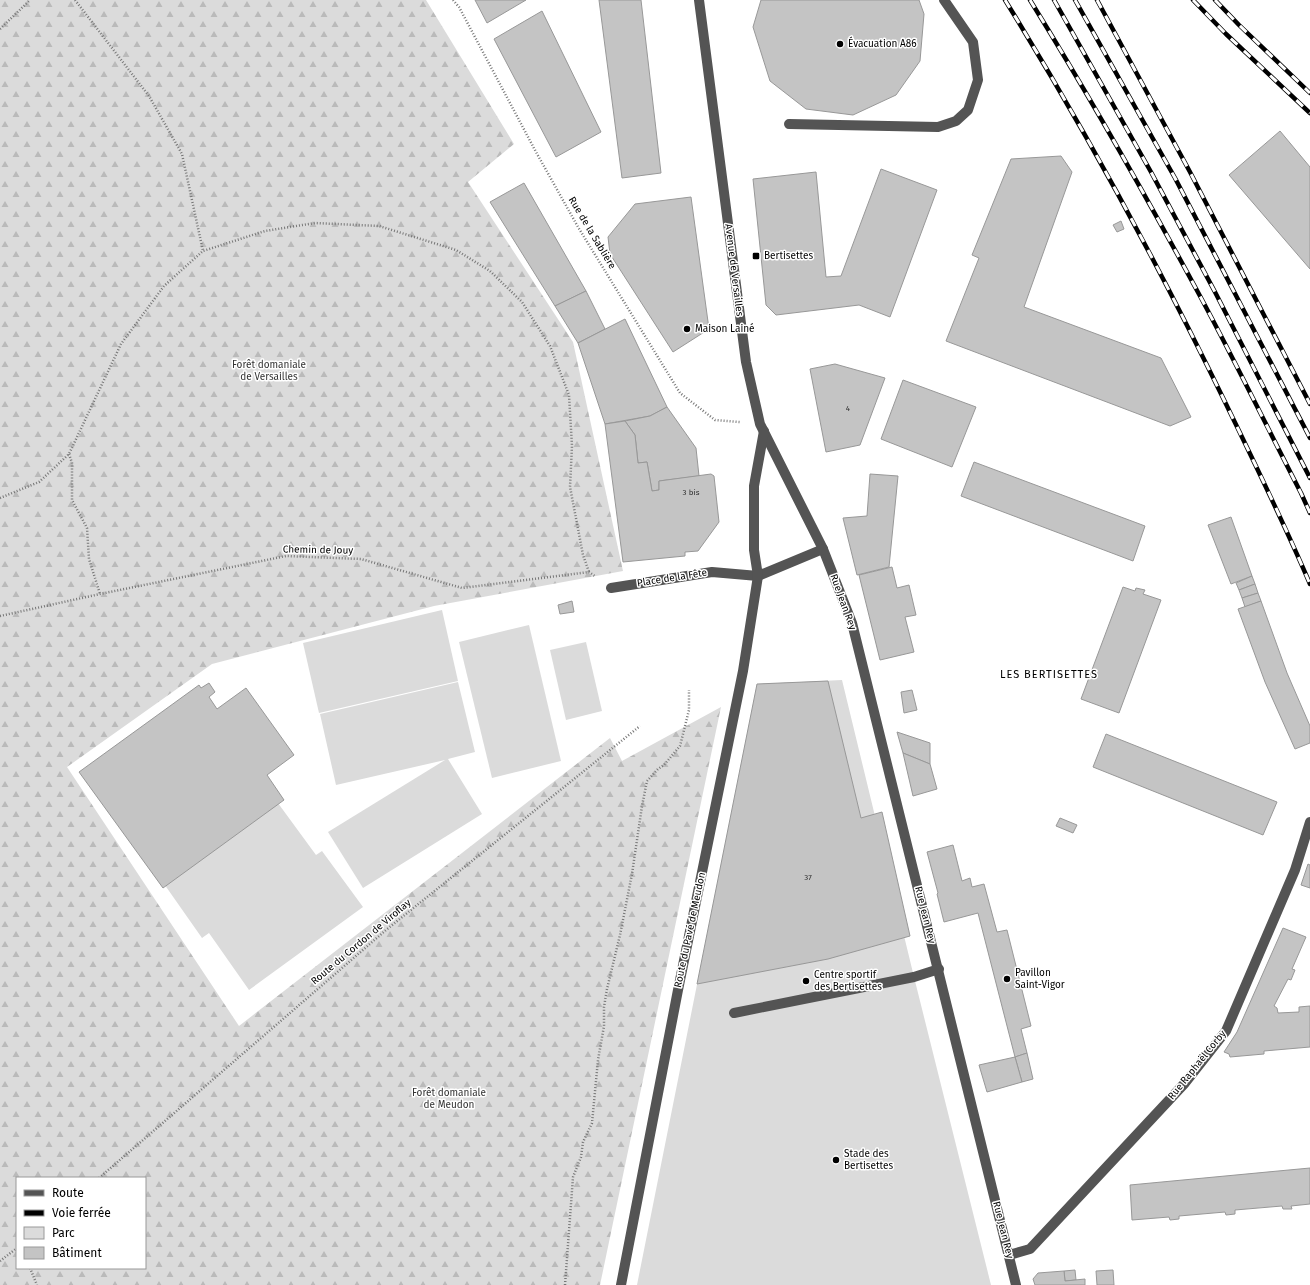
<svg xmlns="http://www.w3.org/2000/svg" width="1310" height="1285" viewBox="0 0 1310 1285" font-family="'Fira Sans',sans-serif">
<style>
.forest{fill:url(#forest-firs);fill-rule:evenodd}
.green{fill:#dbdbdb}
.building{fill:#c4c4c4;stroke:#989898}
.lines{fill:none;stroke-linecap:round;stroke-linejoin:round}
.path{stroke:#767676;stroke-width:2.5;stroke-dasharray:1 2;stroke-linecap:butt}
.minor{stroke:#545454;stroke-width:10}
.rail-casing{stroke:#000;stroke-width:4.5}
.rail{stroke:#fff;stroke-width:3;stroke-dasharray:9;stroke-linecap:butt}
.poi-dot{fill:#000;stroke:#fff;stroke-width:1.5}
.labels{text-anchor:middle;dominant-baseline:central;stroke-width:3;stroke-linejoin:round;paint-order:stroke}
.number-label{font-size:8px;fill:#313131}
.poi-label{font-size:10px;fill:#000;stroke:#fff;text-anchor:start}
.street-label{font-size:10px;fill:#000;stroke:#fff}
.park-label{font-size:10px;fill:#323232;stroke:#fff}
.neighbourhood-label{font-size:11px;letter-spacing:1px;fill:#000;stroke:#fff}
</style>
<defs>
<pattern id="forest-firs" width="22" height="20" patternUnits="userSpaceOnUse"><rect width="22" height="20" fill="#dbdbdb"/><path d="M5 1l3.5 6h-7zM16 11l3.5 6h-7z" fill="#bababa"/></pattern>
</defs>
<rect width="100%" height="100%" fill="#fff"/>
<path class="forest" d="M0,0H426L514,144L468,182L573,342L623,571L434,606L212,664L67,767L239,1026L610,738L622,761L721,707L600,1285H0ZM17,1178H145V1268H17Z"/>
<g class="green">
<path d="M442,610L458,681L319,713L303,643Z"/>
<path d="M529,625L561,761L492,778L459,642Z"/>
<path d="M586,642L602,711L566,720L550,650Z"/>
<path d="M842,680L914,977L991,1285H637L757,684Z"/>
<path d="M458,682L475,752L448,759L482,814L363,888L328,832L445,760L336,785L320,714Z"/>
<path d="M275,799L316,855L322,851L363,907L249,990L209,933L202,938L162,881Z"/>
</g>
<g class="building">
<path d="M475,0H526L487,23Z"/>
<path d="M599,0H641L661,173L622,178Z"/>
<path d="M761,0H919L924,14L920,61L896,95L853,115L806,109L770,81L753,27Z"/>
<path d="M542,11L601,132L556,157L494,39Z"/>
<path d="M1280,131L1310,167V269L1229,175Z"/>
<path d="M1061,156L1072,172L1024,307L1161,358L1191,417L1170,426L946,341L979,258L972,255L1011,159Z"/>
<path d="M881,169L937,190L890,317L859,305L776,315L766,305L753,179L816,172L826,277L841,276Z"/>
<path d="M524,183L586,291L555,306L490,202Z"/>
<path d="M691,197L709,329L673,352L610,254L608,237L635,204Z"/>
<path d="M1121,221L1124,229L1117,232L1113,225Z"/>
<path d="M586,291L605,329L578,343L555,306Z"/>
<path d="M625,319L667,407L650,416L605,424L578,343Z"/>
<path d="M835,364L885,378L860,445L826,452L810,369Z"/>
<path d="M903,380L976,407L952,467L881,439Z"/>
<path d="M667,407L696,448L699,476L659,481V490L652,491L647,462L638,463L635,435L625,421L650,416Z"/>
<path d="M625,421L635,435L638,463L647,462L652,491L659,490V481L711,474L714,476L719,522L698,551L685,552V556L623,562L605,424Z"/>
<path d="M974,462L1145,526L1133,561L961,496Z"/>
<path d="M870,474L898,476L889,567L857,575L843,518L867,516Z"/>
<path d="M1231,517L1252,576L1231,584L1208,525Z"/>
<path d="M892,567L897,588L909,585L916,615L905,617L914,652L880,660L859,575Z"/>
<path d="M1252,576L1255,584L1239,590L1236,583Z"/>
<path d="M1255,584L1258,593L1242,598L1239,590Z"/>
<path d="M1123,587L1135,591L1136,588L1145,590L1143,594L1161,600L1119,713L1081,699Z"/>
<path d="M1258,593L1261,601L1245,607L1242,598Z"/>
<path d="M572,601L574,612L560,614L558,605Z"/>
<path d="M1261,601L1287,673L1310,726V743L1295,749L1265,682L1238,609Z"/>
<path d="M828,681L861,818L882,812L910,936L828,959L697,984L757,684Z"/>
<path d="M209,683L215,692L209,697L217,709L246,688L294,755L267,775L284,800L163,888L79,772L199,685L201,688Z"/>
<path d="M912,690L917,710L904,713L901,692Z"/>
<path d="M897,732L930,743V764L903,753Z"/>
<path d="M1106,734L1277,802L1263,835L1093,767Z"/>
<path d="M903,753L930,764L937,789L913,796Z"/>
<path d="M1060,818L1077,825L1073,833L1056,826Z"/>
<path d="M953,845L962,881L970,878L972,887L984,884L997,932L1007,930L1031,1026L1021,1029L1027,1053L1015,1057L978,913L944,922L937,894L938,893L927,852Z"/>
<path d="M1308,864L1310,865V888L1301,885Z"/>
<path d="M1283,928L1306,937L1292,969L1295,970L1291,980L1288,979L1274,1006L1277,1008L1278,1013L1299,1012V1007L1310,1006V1047L1264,1051V1054L1230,1057L1229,1054L1224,1052L1237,1032Z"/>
<path d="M1027,1053L1033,1079L1022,1082L1015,1057Z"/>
<path d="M1015,1057L1022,1082L987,1092L979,1065Z"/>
<path d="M1310,1168V1204L1291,1206L1292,1209H1283L1282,1206L1235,1210V1214L1226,1215L1225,1212L1179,1216V1219L1170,1220L1169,1217L1132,1220L1130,1185Z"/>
<path d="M1075,1270L1076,1280L1065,1281L1064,1271Z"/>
<path d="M1113,1270L1114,1285H1097L1096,1271Z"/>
<path d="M1064,1271L1065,1281L1085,1279V1285H1035L1033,1279L1038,1273Z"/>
</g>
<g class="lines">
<g class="path">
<path d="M75,0L149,96L182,154L203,251"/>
<path d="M453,0L459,7L536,152L578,227L680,393L715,420L740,422"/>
<path d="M0,29L30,0"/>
<path d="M69,454L72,463V500L87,528L89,559L100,594"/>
<path d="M0,498L39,482L69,454L121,344L164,286L203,251L265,231L315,223L379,226L456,250L490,271L522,302L550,346L569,395L572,446L570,487L583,555L589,572"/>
<path d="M0,616L100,594L286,556L361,559L462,588L589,572L596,577"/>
<path d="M99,1178L386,930L640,726"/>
<path d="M0,1261L17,1248"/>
<path d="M30,1268L37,1285"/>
<path d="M565,1285L573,1177L581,1157L583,1142L592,1123L598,1060L604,1026V1007L607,989L620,935L632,874L642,806L647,781L658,769L664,765L680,746L689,710V690"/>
</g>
<g class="minor">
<path d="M699,0L746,362L760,424L823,549L852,623L1016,1285"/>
<path d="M789,124L938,127L956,121L968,110L978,80L973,42L944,0"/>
<path d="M611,588L712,572L758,576L823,549"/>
<path d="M734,1013L914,977L939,969"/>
<path d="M1009,1255L1030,1249L1185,1083L1226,1031L1295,870L1310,822"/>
<path d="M621,1285L678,990L743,671L758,576L754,550V486L764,431"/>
</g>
<defs>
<g id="rail">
<path d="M1005,0C1086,131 1159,266 1226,404C1255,464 1284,523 1310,584"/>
<path d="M1030,0C1090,97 1146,196 1200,296C1235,361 1267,427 1301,493L1310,513"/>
<path d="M1054,0L1151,172L1215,292L1310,478"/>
<path d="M1075,0L1175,178L1310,438"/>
<path d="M1097,0L1190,172L1310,404"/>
<path d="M1193,0L1226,34L1310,113"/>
<path d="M1215,0L1239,25L1310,93"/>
</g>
</defs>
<use href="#rail" class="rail-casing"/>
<use href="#rail" class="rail"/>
</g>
<g class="poi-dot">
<circle cx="840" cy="44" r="4"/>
<rect x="752" y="252" width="8" height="8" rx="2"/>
<circle cx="687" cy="329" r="4"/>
<circle cx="1007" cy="979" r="4"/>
<circle cx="806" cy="981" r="4"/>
<circle cx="836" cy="1160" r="4"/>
</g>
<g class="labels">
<g class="number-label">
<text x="848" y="408">4</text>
<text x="691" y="492">3 bis</text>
<text x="808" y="877">37</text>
</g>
<g class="poi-label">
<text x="848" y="44">Évacuation A86</text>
<text x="764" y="256">Bertisettes</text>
<text x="695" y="329">Maison Lainé</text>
<text x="1015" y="973">Pavillon<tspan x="1015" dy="12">Saint-Vigor</tspan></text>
<text x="814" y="975">Centre sportif<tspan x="814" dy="12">des Bertisettes</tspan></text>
<text x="844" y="1154">Stade des<tspan x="844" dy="12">Bertisettes</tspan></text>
</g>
<g class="street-label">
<text transform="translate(592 233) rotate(59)">Rue de la Sablière</text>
<text transform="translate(734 270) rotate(83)">Avenue de Versailles</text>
<text transform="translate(318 550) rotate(1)">Chemin de Jouy</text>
<text transform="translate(672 578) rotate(-9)">Place de la Fête</text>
<text transform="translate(843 602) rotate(70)">Rue Jean Rey</text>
<text transform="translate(925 915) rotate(76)">Rue Jean Rey</text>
<text transform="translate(690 930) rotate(-78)">Route du Pavé de Meudon</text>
<text transform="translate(361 942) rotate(-40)">Route du Cordon de Viroflay</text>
<text transform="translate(1197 1065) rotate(-51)">Rue Raphaël Corby</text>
<text transform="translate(1003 1230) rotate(76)">Rue Jean Rey</text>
</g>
<g class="park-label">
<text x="269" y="365">Forêt domaniale<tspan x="269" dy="12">de Versailles</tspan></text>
<text x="449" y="1093">Forêt domaniale<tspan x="449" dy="12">de Meudon</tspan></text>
</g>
<g class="neighbourhood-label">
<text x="1049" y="674">LES BERTISETTES</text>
</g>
</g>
<rect x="16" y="1177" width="130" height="92" fill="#ffffff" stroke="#999999"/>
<rect x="24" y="1190" width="20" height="6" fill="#545454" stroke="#999999"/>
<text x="52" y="1197" font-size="12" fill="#000000">Route</text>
<rect x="24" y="1210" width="20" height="6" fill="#000000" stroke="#999999"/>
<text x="52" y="1217" font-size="12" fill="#000000">Voie ferrée</text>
<rect x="24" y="1227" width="20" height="12" fill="#dbdbdb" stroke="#999999"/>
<text x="52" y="1237" font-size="12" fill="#000000">Parc</text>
<rect x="24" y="1247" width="20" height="12" fill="#c4c4c4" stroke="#999999"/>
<text x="52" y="1257" font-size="12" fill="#000000">Bâtiment</text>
</svg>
